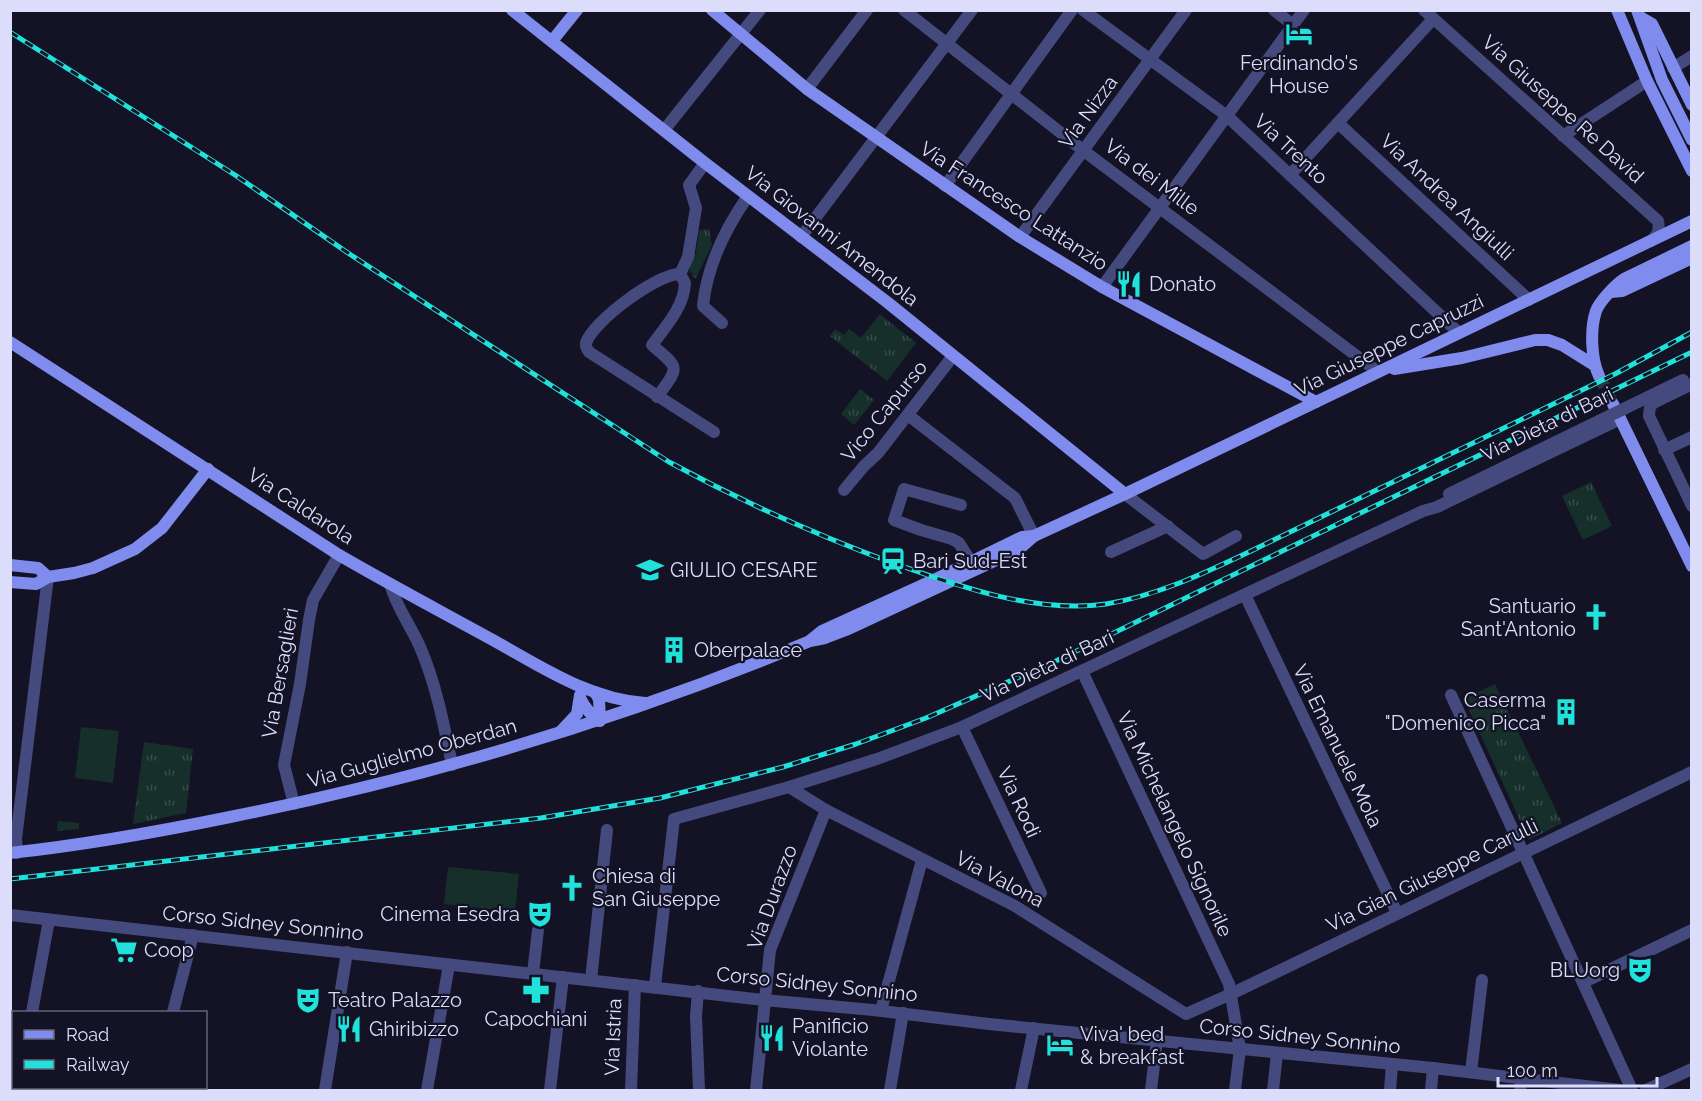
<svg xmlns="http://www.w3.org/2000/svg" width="1702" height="1101" viewBox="0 0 1702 1101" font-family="Raleway,sans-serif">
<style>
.grass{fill:url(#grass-tufts)}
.pitch{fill:#162f2a}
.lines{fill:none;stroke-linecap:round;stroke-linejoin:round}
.secondary-tunnel{stroke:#313145;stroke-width:12;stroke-dasharray:12 6;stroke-linecap:butt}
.street{stroke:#444a7e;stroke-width:12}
.secondary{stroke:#7f8cee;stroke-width:12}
.rail-casing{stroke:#20e2da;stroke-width:5}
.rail{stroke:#131325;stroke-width:3;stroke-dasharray:9;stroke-linecap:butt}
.street-bridge{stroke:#444a7e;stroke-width:12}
.labels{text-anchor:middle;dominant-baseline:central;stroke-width:4.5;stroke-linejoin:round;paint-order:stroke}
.poi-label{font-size:20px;fill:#dcddfa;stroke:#131325;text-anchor:start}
.street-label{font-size:20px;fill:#dcddfa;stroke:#131325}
</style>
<defs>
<pattern id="grass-tufts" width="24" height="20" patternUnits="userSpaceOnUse" patternTransform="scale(1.5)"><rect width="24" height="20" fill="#162f2a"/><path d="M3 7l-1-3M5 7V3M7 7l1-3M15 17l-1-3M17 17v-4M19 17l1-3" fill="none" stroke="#374d4a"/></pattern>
</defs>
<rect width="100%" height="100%" fill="#131325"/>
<g class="grass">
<path d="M709,229L712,245L696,278L692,277L693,273L689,272L692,256L696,253L699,230Z"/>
<path d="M880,314L916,343L887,381L830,336L835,329L844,335L849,329L861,338Z"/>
<path d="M860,389L874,400L854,425L841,414Z"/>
<path d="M1591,482L1612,526L1583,540L1562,496Z"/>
<path d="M1495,684L1562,823L1529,840L1464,699Z"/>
<path d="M144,742L193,749L186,813L133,824Z"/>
<path d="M58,821L79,823V829L57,831Z"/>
</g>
<g class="pitch">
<path d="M81,727L119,731L113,783L75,778Z"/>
<path d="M448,867L519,874L515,912L444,904Z"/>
</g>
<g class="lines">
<path class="secondary-tunnel" d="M1599,376L1613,404"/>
<g class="street">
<path d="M904,10L1084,151L1378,372"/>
<path d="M1083,10L1227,116L1459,333"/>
<path d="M1274,10L1293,25"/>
<path d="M1424,10L1658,221C1660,230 1658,234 1651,241"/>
<path d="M1673,68L1692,56"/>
<path d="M807,89L867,10"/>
<path d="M1338,123L1529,300"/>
<path d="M665,129L760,10"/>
<path d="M1563,136L1647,81"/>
<path d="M1290,175L1433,19"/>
<path d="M945,186L1072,10"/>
<path d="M801,237L972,10"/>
<path d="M1020,237L1186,10"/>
<path d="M680,274C658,273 592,322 586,343C585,347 587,348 589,352L714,432"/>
<path d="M680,274L688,257L696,208L689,185L705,163"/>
<path d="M1102,287L1304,10"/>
<path d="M722,323L703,306C707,265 725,229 748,196"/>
<path d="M1692,384L1655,402L1650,406L1649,416L1692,506"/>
<path d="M657,397C679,367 681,369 652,345C666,326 684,307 685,283L680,274"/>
<path d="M908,415L1015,498L1034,536"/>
<path d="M1664,450L1692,437"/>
<path d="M844,490L864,466L878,453L953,356"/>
<path d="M1125,494L1203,554L1236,536"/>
<path d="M961,505L904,489L894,520L921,530L952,539L959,543L971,562"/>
<path d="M1111,552L1168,526"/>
<path d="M390,584C397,609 410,624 420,647C436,684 444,725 452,765"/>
<path d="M1245,595L1397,913"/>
<path d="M1082,671L1229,984L1240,1049L1235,1090"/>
<path d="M1451,695L1632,1090"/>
<path d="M962,727L1041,893"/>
<path d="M789,787L826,810L1015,906L1186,1014L1231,994L1692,772"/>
<path d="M294,804L284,765L300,684L309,620L313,600L339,555"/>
<path d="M17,853L16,839L48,577"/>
<path d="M10,915L764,1000L873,1010L989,1024L1433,1068L1620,1090"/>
<path d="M533,973L538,930"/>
<path d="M591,980L607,830"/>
<path d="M1584,982L1692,930"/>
<path d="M655,986L674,819L789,787L877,759L962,727L1423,511L1437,507L1620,419"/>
<path d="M698,991L696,1016L699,1090"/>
<path d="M881,1010L922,860"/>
<path d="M32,1012L49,920"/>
<path d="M173,1012L193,935"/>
<path d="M1471,1072L1482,980"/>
<path d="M18,1090V1088"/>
<path d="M153,1090L154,1088"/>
<path d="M325,1090L347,952"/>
<path d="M427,1090L449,965"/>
<path d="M550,1090L563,977"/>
<path d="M631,1090L635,985"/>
<path d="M756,1090L770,950L826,810"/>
<path d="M890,1090L903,1013"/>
<path d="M1021,1090L1034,1028"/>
<path d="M1151,1090L1157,1040"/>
<path d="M1273,1090L1277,1054"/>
<path d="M1390,1090L1392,1065"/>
<path d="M1431,1090L1433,1068"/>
<path d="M1520,1090L1522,1078"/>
<path d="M1646,1090L1692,1069"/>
</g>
<g class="secondary">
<path d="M512,10L705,163L887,302L1125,494"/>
<path d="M712,10L807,89L1020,237L1102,287L1316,402"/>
<path d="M1617,10L1647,81L1692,171"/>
<path d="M1637,10L1662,80L1692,140"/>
<path d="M1640,17L1652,24L1692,105"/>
<path d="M552,41L577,10"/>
<path d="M1611,292L1622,291L1692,258"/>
<path d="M10,342L339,555C389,584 440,611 491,639C540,666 588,699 645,703"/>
<path d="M1394,369L1462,358L1535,340H1548L1562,345L1594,365"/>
<path d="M1599,376C1591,359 1590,329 1596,311C1599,302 1616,284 1624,279L1692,246"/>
<path d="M1613,404L1692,566"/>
<path d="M10,565L38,568L48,577"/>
<path d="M10,582L36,584L48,577L74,573L93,568L135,549L162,528L208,469"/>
<path d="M811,640L822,631L936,579L1014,541L1022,537L1034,536L1125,494L1692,221"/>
<path d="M580,698C585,708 590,715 600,721L599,699L595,692"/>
<path d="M561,731L577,714L580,695"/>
<path d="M10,853C84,845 157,832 230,817C430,777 621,720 810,641L825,638L846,630L1018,550L1034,536"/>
</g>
<defs>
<g id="rail">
<path d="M10,32L235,175L351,255L669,462C741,501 816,535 893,563C958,586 1035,614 1106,604C1156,596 1205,573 1251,551L1615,374L1692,332"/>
<path d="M10,879L541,818L660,798L783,767L856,744L926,718L1058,660L1692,352"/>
</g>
</defs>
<use href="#rail" class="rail-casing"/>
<use href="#rail" class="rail"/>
<path class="street-bridge" d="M1449,494L1683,380"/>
</g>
<defs>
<symbol id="hotel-bare" viewBox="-9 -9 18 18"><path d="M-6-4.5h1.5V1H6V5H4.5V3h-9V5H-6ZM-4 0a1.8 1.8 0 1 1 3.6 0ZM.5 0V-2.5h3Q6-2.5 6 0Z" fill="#20e2da" stroke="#131325" stroke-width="2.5" paint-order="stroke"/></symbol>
<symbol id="restaurant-bare" viewBox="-9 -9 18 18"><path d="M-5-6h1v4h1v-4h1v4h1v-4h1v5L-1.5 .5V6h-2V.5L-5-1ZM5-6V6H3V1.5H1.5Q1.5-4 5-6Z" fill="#20e2da" stroke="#131325" stroke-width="2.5" paint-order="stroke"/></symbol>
<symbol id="station-bare" viewBox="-9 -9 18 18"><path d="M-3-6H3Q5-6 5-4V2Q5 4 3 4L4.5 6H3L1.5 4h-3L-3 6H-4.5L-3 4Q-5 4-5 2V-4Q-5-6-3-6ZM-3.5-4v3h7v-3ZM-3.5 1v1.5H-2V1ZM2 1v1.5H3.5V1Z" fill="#20e2da" stroke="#131325" stroke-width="2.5" paint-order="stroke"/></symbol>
<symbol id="school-bare" viewBox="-9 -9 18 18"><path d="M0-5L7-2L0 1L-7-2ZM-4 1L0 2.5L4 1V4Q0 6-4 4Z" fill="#20e2da" stroke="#131325" stroke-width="2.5" paint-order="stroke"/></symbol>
<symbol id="church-bare" viewBox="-9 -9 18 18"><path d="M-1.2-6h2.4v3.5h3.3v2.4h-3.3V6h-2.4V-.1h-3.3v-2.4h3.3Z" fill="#20e2da" stroke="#131325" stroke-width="2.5" paint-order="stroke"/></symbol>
<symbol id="building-bare" viewBox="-9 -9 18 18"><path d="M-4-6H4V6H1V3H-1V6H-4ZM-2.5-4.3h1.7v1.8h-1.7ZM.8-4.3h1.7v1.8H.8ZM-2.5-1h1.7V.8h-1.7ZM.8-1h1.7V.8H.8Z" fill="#20e2da" stroke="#131325" stroke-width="2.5" paint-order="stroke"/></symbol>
<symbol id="theatre-bare" viewBox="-9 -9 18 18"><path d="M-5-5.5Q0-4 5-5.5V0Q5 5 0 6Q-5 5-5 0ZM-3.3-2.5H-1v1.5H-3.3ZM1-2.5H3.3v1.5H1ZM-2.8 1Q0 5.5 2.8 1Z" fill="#20e2da" stroke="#131325" stroke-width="2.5" paint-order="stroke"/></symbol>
<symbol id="supermarket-bare" viewBox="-9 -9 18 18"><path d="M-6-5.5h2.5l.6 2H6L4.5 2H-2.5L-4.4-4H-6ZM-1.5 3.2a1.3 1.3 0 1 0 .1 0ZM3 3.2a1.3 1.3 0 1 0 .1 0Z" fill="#20e2da" stroke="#131325" stroke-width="2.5" paint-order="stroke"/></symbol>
<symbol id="pharmacy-bare" viewBox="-9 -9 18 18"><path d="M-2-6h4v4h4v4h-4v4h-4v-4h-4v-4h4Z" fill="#20e2da" stroke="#131325" stroke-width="2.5" paint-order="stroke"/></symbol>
</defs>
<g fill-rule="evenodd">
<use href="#hotel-bare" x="1280" y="15" width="38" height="38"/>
<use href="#restaurant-bare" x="1110" y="265" width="38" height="38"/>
<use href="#station-bare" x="874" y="542" width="38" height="38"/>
<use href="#school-bare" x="631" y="551" width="38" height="38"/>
<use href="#church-bare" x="1577" y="598" width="38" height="38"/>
<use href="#building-bare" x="655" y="631" width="38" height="38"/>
<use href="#building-bare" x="1547" y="693" width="38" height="38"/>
<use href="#church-bare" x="553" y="869" width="38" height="38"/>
<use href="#theatre-bare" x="521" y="895" width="38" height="38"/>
<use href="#supermarket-bare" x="105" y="931" width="38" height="38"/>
<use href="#theatre-bare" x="1621" y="951" width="38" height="38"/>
<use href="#pharmacy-bare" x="517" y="971" width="38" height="38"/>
<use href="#theatre-bare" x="289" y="981" width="38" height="38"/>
<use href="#restaurant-bare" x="330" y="1010" width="38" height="38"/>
<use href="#restaurant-bare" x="753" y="1019" width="38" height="38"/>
<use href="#hotel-bare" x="1041" y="1026" width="38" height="38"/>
</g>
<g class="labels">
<g class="poi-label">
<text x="1299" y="63" text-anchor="middle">Ferdinando's<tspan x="1299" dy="23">House</tspan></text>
<text x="1149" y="284">Donato</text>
<text x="913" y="561">Bari Sud-Est</text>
<text x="670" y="570">GIULIO CESARE</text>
<text x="1576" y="606" text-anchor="end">Santuario<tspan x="1576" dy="23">Sant'Antonio</tspan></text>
<text x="694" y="650">Oberpalace</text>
<text x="1546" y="700" text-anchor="end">Caserma<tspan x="1546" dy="23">"Domenico Picca"</tspan></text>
<text x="592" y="876">Chiesa di<tspan x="592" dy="23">San Giuseppe</tspan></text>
<text x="520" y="914" text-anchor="end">Cinema Esedra</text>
<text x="144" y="950">Coop</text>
<text x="1620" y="970" text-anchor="end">BLUorg</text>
<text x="328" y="1000">Teatro Palazzo</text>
<text x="536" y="1019" text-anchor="middle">Capochiani</text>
<text x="792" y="1026">Panificio<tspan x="792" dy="23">Violante</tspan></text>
<text x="369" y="1029">Ghiribizzo</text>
<text x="1080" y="1034">Viva' bed<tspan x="1080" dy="23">&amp; breakfast</tspan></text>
</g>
<g class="street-label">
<text transform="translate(1563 109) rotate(42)">Via Giuseppe Re David</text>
<text transform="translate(1088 112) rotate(-54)">Via Nizza</text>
<text transform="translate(1291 149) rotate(43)">Via Trento</text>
<text transform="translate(1152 177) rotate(37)">Via dei Mille</text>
<text transform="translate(1447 197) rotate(43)">Via Andrea Angiulli</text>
<text transform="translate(1014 206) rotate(33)">Via Francesco Lattanzio</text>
<text transform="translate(832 236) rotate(38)">Via Giovanni Amendola</text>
<text transform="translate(1389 345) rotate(-26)">Via Giuseppe Capruzzi</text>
<text transform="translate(884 411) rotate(-51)">Vico Capurso</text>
<text transform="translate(1547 424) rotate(-26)">Via Dieta di Bari</text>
<text transform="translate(301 506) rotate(33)">Via Caldarola</text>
<text transform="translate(1047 666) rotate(-25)">Via Dieta di Bari</text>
<text transform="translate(280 673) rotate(-80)">Via Bersaglieri</text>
<text transform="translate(1338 746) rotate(64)">Via Emanuele Mola</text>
<text transform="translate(412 753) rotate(-15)">Via Guglielmo Oberdan</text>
<text transform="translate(1019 802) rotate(65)">Via Rodi</text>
<text transform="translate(1175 824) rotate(65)">Via Michelangelo Signorile</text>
<text transform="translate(1432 875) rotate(-26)">Via Gian Giuseppe Carulli</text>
<text transform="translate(1000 879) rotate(28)">Via Valona</text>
<text transform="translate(772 897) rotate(-70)">Via Durazzo</text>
<text transform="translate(263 923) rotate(6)">Corso Sidney Sonnino</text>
<text transform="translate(817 984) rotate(6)">Corso Sidney Sonnino</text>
<text transform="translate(1300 1036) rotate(6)">Corso Sidney Sonnino</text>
<text transform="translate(613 1037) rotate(-88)">Via Istria</text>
</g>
</g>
<rect width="1702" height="1101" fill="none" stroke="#dcddfa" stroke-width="24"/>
<rect x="12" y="1011" width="195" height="78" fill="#131325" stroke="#63647a" stroke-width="1.5"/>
<rect x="24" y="1030" width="30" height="9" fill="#7f8cee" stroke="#63647a" stroke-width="1.5"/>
<text x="66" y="1041" font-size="18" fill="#dcddfa">Road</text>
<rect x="24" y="1060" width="30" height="9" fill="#20e2da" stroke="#63647a" stroke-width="1.5"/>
<text x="66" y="1071" font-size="18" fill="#dcddfa">Railway</text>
<path d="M1498 1077v9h159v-9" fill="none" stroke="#dcddfa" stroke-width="3"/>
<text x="1507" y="1077" font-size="18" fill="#dcddfa" stroke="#131325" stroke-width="4.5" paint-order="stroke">100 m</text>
</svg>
